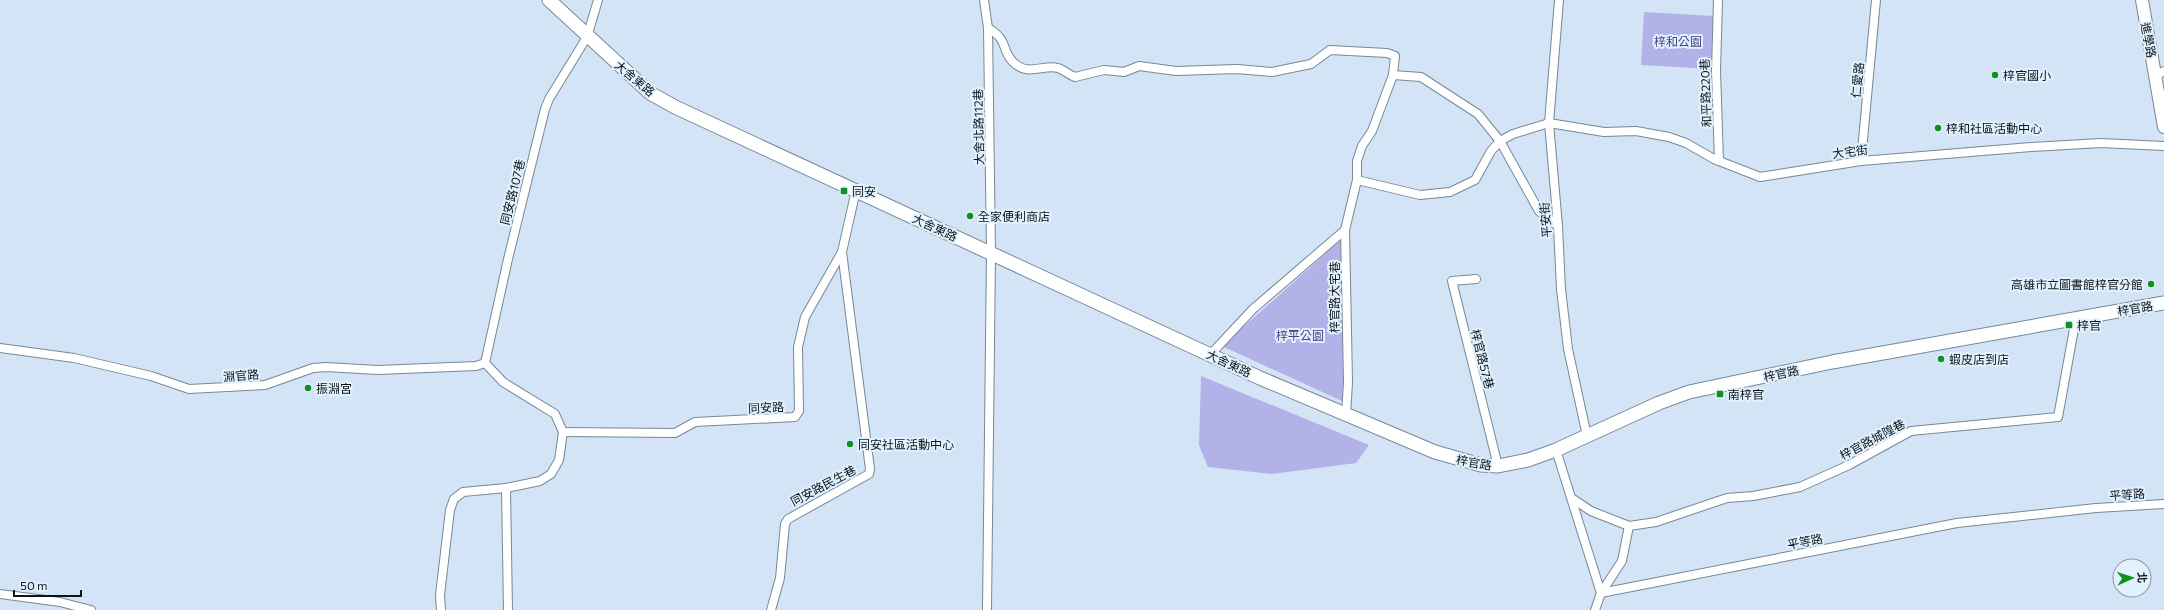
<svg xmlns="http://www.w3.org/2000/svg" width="2164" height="610" viewBox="0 0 2164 610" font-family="Commissioner,'Noto Sans TC',sans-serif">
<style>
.green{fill:#b2b1e8}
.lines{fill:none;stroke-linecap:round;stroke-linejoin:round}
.street-casing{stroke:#778897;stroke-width:10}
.secondary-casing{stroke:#778897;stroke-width:14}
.primary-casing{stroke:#778897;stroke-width:15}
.street{stroke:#fff;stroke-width:8}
.secondary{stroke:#fff;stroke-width:12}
.primary{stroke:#fff;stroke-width:13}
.poi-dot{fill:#148f1d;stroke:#e2f1fe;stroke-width:1.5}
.labels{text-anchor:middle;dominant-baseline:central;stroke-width:4;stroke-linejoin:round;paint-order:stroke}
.street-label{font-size:12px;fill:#0d1419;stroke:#e2f1fe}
.park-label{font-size:12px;fill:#484089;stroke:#e2f1fe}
.poi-label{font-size:12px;fill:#0d1419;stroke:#e2f1fe;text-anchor:start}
</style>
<rect width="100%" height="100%" fill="#d2e4f5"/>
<g class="green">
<path d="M1644,12L1714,16L1711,69L1641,65Z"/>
<path d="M1342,239L1344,388L1342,401L1222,346Z"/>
<path d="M1201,376L1369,445L1356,463L1272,474L1208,467L1199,445Z"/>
</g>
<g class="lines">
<defs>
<g id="street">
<path d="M984,0L988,28L991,254L987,610"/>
<path d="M1559,0L1549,123L1558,226L1561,289L1568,349L1587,436"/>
<path d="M1718,0L1716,71L1719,161"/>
<path d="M988,28C1009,40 1001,50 1013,62C1028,77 1043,64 1058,68C1064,70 1069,75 1075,77L1104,70L1124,72L1139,66L1176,71L1237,69L1272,72L1311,64L1330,50L1387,53L1395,56L1393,75L1372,131L1362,146L1357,161V180L1345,230L1348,382L1346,415"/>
<path d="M1393,75L1421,77L1478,114L1500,141L1539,211L1558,226"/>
<path d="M2156,76L2164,71"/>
<path d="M1861,161L1876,0"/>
<path d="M1357,180L1420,195L1450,192L1475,180L1491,151L1500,141L1513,134L1549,123L1604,132L1636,131L1669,137L1686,143L1714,159L1760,177L1861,161L2031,147L2101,143L2164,146"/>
<path d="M1476,279L1452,281L1498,466"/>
<path d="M0,348L74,358L151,376L189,389L265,385L313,368L326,367L378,370L476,366L485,363"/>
<path d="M1210,355L1253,309L1345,230"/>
<path d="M485,363L508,259L545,109L549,99L587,37L598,0"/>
<path d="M563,432L675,433L695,422L795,417L799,411L798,347L805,317L842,252"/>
<path d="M1556,450L1601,593L1957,523L2096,508L2164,504"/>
<path d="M506,488L508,610"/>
<path d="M1573,499L1591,511L1629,526L1656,522L1727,498L1753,496L1800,487L1849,465L1911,431L2058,417L2076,318"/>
<path d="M0,594L60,602L91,610"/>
<path d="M441,610L440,595L450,510L454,499L463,492L506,488L540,481L551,474L559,460L563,432L555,414L503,382L485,363"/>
<path d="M771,610L780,578L785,524L788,519L869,474L870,469L842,252L856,190"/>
<path d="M1595,610L1601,593L1622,561L1629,526"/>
</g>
<path id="secondary" d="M2142,0L2164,127"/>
<path id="primary" d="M549,0L650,93L675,107L1260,378L1435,452L1481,465L1498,466L1528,460L1556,450L1659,403L1689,392L1832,362L2164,303"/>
</defs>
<use href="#street" class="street-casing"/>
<use href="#secondary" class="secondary-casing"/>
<use href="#primary" class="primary-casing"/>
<use href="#street" class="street"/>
<use href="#secondary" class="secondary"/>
<use href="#primary" class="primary"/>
</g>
<g class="poi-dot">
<circle cx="1995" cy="75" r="4"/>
<circle cx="1938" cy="128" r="4"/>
<rect x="840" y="187" width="8" height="8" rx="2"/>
<circle cx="970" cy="216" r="4"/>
<circle cx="2151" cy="284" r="4"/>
<rect x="2065" y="321" width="8" height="8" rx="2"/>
<circle cx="1941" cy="359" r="4"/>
<circle cx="308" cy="388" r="4"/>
<rect x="1716" y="390" width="8" height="8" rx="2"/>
<circle cx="850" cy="444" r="4"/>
</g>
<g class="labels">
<g class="street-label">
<text transform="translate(2149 40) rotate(79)">進學路</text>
<text transform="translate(635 78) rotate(40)">大舍東路</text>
<text transform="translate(1857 80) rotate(-84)">仁愛路</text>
<text transform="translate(1705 93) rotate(-92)">和平路220巷</text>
<text transform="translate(978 127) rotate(-91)">大舍北路112巷</text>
<text transform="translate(1850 151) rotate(-7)">大宅街</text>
<text transform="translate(512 192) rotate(-76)">同安路107巷</text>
<text transform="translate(1545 220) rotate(-94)">平安街</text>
<text transform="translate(935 227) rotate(25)">大舍東路</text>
<text transform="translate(1334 297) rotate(-90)">梓官路大宅巷</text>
<text transform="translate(2135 308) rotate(-10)">梓官路</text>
<text transform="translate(1483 359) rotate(76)">梓官路57巷</text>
<text transform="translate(1229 363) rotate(25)">大舍東路</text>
<text transform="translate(1781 373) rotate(-12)">梓官路</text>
<text transform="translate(241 375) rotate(-5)">淵官路</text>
<text transform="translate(766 407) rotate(-3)">同安路</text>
<text transform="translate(1872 439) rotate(-28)">梓官路城隍巷</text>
<text transform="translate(1474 462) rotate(10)">梓官路</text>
<text transform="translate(823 485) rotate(-28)">同安路民生巷</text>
<text transform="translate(2127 494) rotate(-4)">平等路</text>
<text transform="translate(1805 541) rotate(-11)">平等路</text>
</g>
<g class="park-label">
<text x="1678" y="41">梓和公園</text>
<text x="1300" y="335">梓平公園</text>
</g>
<g class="poi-label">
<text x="2003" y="75">梓官國小</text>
<text x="1946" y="128">梓和社區活動中心</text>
<text x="852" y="191">同安</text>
<text x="978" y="216">全家便利商店</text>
<text x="2143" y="284" text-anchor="end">高雄市立圖書館梓官分館</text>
<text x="2077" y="325">梓官</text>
<text x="1949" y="359">蝦皮店到店</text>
<text x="316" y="388">振淵宮</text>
<text x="1728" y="394">南梓官</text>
<text x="858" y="444">同安社區活動中心</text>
</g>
</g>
<g transform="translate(2132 578) rotate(87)"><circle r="19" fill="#e2f1fe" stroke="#8d99a2"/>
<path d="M0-3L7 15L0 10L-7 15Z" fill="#148f1d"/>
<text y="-6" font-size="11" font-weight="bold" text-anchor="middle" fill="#0d1419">北</text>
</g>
<path d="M14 590v6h67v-6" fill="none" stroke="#0d1419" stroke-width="2"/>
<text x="20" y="590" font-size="12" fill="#0d1419" stroke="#e2f1fe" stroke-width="3" paint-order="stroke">50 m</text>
</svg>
